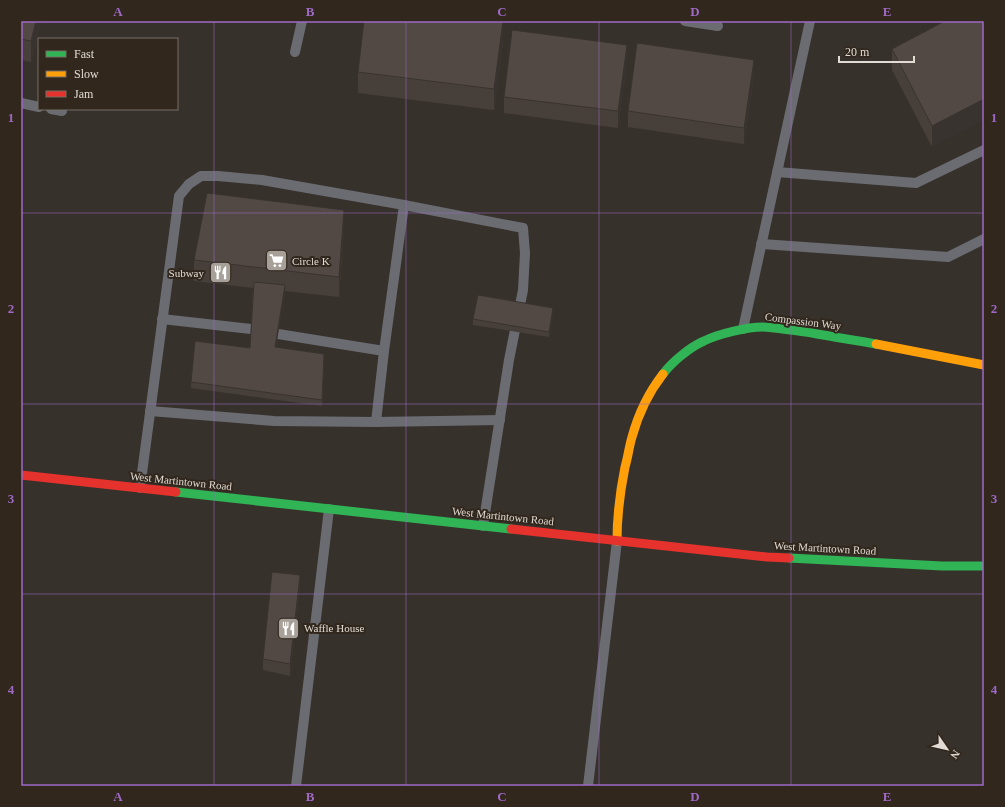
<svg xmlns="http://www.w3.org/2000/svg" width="1005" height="807" viewBox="0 0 1005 807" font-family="Georgia,serif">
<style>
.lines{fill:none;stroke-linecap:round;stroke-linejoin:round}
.lane{stroke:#6a6c72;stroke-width:10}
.fast{stroke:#30b455;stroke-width:9}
.slow{stroke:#ff9f0a;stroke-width:9}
.jam{stroke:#e5322d;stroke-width:9}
.wall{fill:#473f3a}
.shaded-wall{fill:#393330}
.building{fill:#524944;stroke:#393330}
.grid{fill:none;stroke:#9f69c6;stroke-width:1;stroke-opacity:0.55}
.labels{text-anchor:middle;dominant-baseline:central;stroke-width:4;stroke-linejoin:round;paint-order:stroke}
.poi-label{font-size:11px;fill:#e1dbd4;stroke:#31271d;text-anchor:start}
.street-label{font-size:11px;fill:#e1dbd4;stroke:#31271d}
.neatline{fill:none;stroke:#9f69c6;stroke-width:1.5}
.grid-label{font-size:13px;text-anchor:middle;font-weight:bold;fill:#9f69c6}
</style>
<rect width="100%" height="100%" fill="#37312c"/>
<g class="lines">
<g class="lane">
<path d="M685,21L718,26"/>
<path d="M295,52L302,21"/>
<path d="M21,103L39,107"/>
<path d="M51,109L62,111"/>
<path d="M777,172L916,183L984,150"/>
<path d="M761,244L948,257L984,239"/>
<path d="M162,319L251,329"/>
<path d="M743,329L810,21"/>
<path d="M278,334L384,351"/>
<path d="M150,411L274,421L376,422L500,420"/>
<path d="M376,422L384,351L404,205"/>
<path d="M140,488L179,196L189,184L201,176H218L262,180L404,205L523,228L525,253L523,290L509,360L483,526"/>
<path d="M296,786L329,509"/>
<path d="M588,786L617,541"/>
</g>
<g class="fast">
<path d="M663,374C672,362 690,347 704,341C718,334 747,327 763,327C779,328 796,331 812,333C833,337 854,340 876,344"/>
<path d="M176,492L511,529"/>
<path d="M789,558L942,566H984"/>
</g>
<g class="slow">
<path d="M876,344L984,365"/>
<path d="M617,541C617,516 620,492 625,467C628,457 629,447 632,437C638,415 649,392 663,374"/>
</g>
<g class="jam">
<path d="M21,475L176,492"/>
<path d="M511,529L767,557L789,558"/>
</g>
</g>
<g class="wall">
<path d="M21,21H41L31,62L21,60Z"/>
<path d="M945,21L932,147L892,70V49Z"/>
<path d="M503,42L494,110L358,93V72Z"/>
<path d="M627,61L618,128L504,113V97Z"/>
<path d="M754,77L744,144L628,127V111Z"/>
<path d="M344,231L339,297L285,291L276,347L324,359L322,406L191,388V382L250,348L253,288L194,281V260Z"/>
<path d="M553,314L549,337L473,325V319Z"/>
<path d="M300,586L290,676L263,670V659Z"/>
</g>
<g class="shaded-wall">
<path d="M36,21H41L31,62V41Z"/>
<path d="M503,21V42L494,110V89Z"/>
<path d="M627,45V61L618,128V111Z"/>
<path d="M754,60V77L744,144V128Z"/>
<path d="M984,99V120L932,147V126Z"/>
<path d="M344,210V231L339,297V277Z"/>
<path d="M285,285V291L275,352V347Z"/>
<path d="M553,308V314L549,337V332Z"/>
<path d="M300,575V586L290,676V664Z"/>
</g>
<g class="building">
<path d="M21,21H36L31,41L21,39Z"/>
<path d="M364,21H503L494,89L358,72Z"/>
<path d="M945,21H984V99L932,126L892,49Z"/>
<path d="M512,30L627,45L618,111L504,97Z"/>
<path d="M637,43L754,60L744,128L628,111Z"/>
<path d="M207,193L344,210L339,277L194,260Z"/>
<path d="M254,282L285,285L275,347L324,354L322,400L191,382L195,341L250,348Z"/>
<path d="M478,295L553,308L549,332L473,319Z"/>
<path d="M272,572L300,575L290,664L263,659Z"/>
</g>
<path class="grid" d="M214,21V786M406,21V786M599,21V786M791,21V786M21,213H984M21,404H984M21,594H984"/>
<defs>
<symbol id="supermarket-square" viewBox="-11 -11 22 22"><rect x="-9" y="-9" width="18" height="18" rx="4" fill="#a6a099" stroke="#31271d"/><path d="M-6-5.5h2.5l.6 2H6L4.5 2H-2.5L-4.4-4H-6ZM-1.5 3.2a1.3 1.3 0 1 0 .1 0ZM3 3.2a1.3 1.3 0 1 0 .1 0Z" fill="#fff"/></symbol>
<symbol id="restaurant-square" viewBox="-11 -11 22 22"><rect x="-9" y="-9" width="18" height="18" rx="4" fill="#a6a099" stroke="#31271d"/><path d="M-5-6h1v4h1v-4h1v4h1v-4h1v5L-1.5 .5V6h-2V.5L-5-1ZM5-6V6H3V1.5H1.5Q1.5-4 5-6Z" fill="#fff"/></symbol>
</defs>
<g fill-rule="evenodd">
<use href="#supermarket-square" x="264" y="248" width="25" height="25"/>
<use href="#restaurant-square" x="208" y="260" width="25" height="25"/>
<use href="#restaurant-square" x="276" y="616" width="25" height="25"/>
</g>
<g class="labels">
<g class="poi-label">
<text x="292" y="261">Circle K</text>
<text x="204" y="273" text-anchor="end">Subway</text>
<text x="304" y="628">Waffle House</text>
</g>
<g class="street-label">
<text transform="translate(803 321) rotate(7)">Compassion Way</text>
<text transform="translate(181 481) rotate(6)">West Martintown Road</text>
<text transform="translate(503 516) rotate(6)">West Martintown Road</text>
<text transform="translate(825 548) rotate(3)">West Martintown Road</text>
</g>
</g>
<rect width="1005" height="807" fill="none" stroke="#31271d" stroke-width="44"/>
<rect x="38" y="38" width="140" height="72" fill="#31271d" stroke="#776f66"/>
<rect x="46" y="51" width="20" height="6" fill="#30b455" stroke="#776f66"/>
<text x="74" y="58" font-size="12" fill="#e1dbd4">Fast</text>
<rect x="46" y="71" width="20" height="6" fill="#ff9f0a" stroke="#776f66"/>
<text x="74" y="78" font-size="12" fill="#e1dbd4">Slow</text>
<rect x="46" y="91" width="20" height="6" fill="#e5322d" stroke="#776f66"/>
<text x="74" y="98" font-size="12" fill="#e1dbd4">Jam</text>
<g transform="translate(947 749) rotate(124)" stroke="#31271d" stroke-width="3" paint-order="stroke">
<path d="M0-3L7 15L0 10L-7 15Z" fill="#e1dbd4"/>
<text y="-6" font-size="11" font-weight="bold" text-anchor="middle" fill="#e1dbd4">N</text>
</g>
<path d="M839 56v6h75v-6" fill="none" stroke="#e1dbd4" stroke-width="2"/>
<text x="845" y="56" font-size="12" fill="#e1dbd4" stroke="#31271d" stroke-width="3" paint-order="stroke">20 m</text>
<rect x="22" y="22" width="961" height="763" class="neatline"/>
<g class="grid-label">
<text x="118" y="16">A</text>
<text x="310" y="16">B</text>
<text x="502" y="16">C</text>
<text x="695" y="16">D</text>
<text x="887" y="16">E</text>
<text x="11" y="122">1</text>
<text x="994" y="122">1</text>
<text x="11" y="313">2</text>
<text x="994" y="313">2</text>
<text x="11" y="503">3</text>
<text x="994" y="503">3</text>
<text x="11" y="694">4</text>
<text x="994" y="694">4</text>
<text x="118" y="801">A</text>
<text x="310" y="801">B</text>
<text x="502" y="801">C</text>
<text x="695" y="801">D</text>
<text x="887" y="801">E</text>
</g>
</svg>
